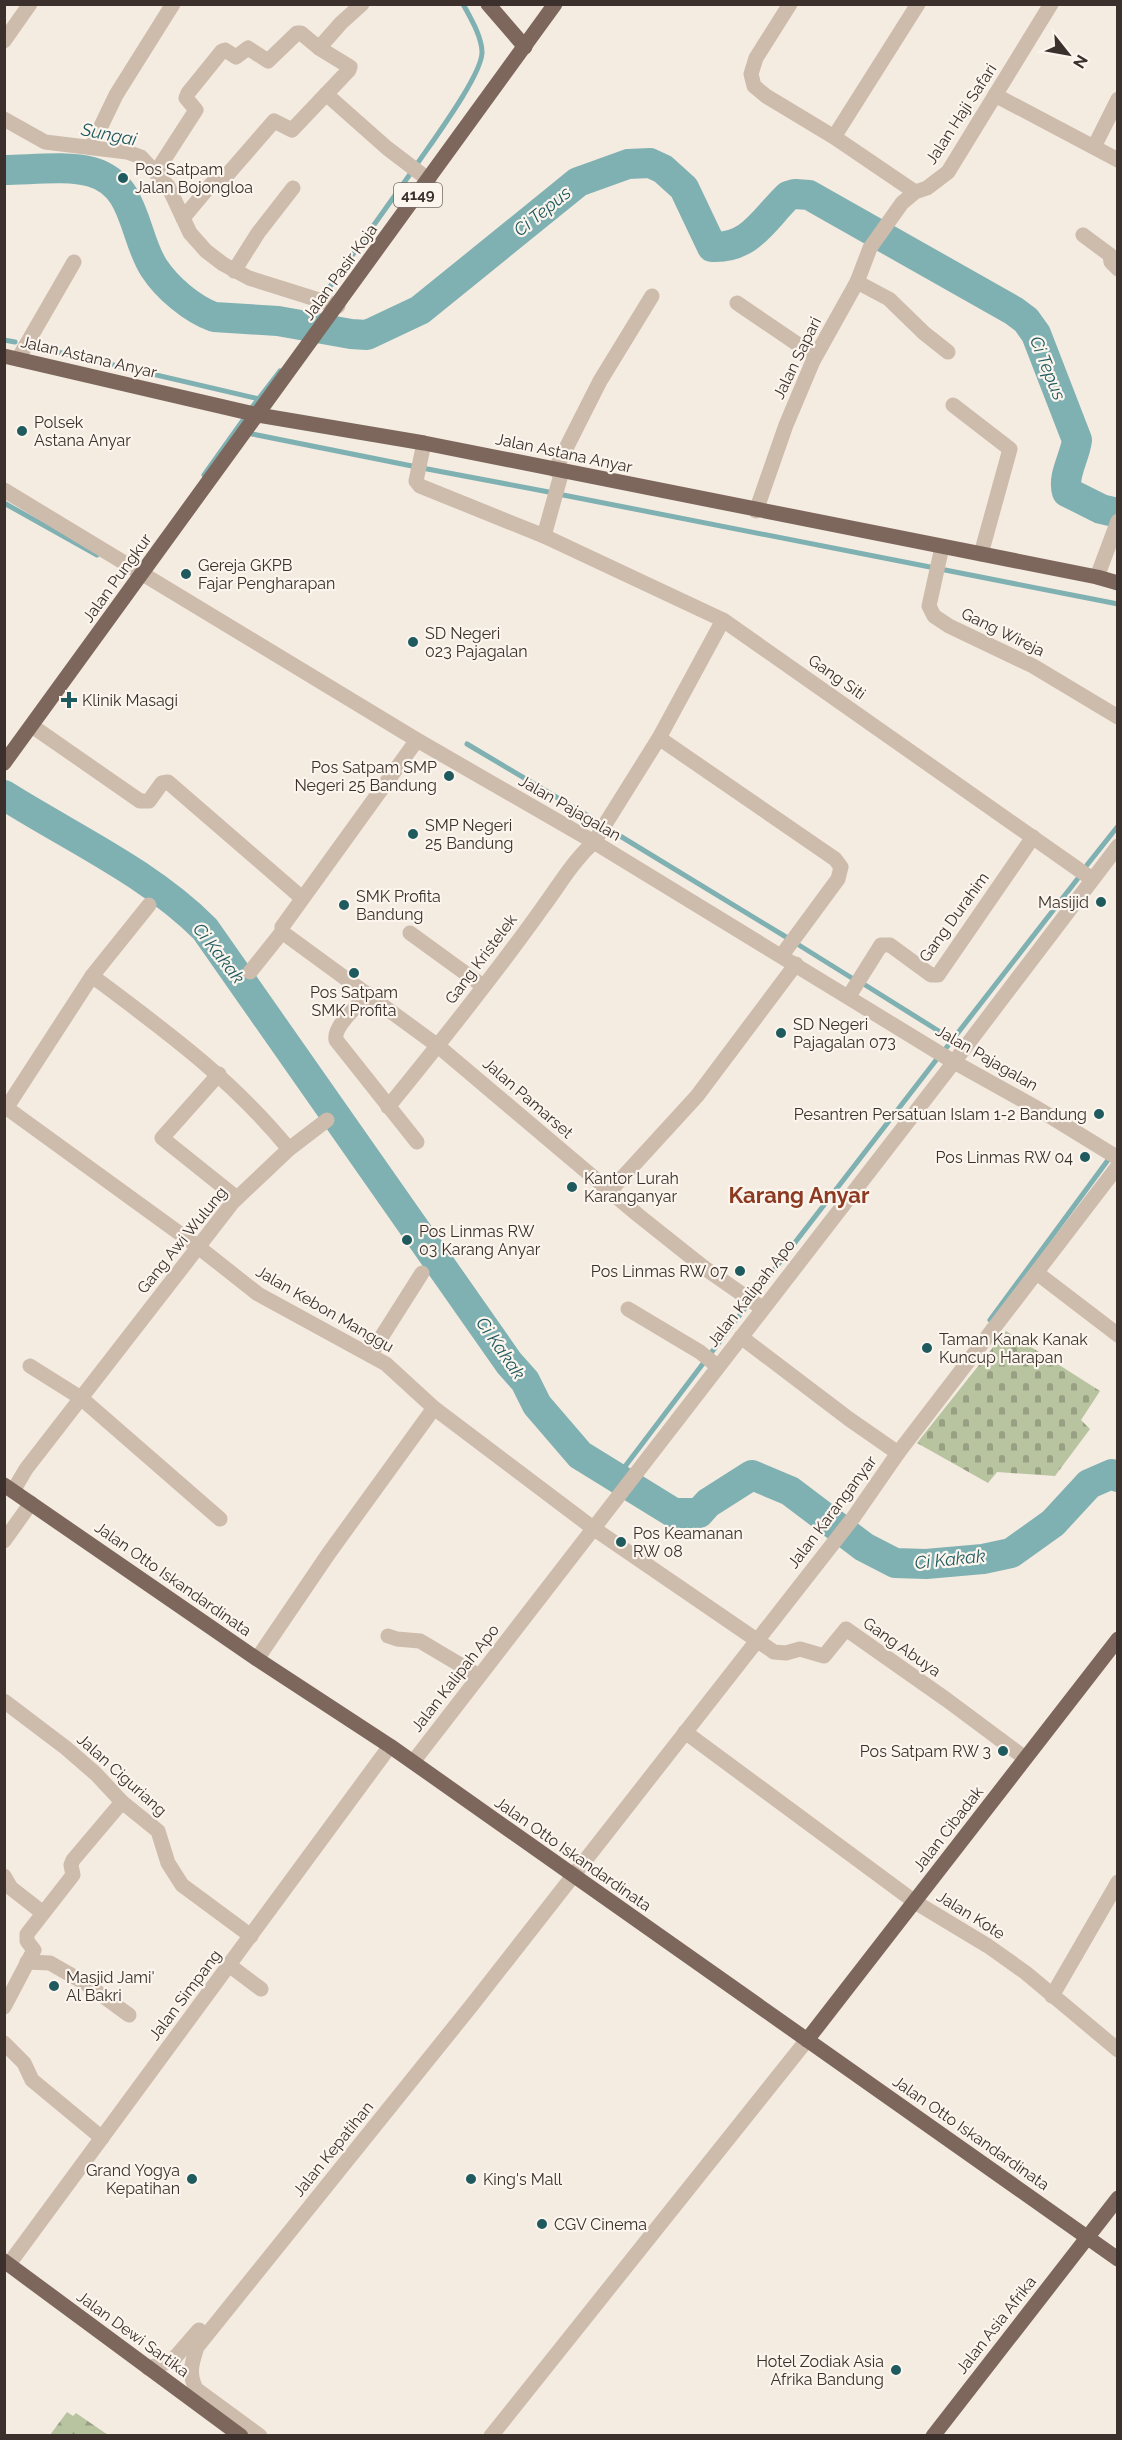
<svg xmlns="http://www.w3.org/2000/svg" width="1122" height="2440" viewBox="0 0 1122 2440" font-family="Raleway,sans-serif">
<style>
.forest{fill:url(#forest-firs)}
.cemetery{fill:url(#cemetery-stones)}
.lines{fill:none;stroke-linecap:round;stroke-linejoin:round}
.stream{stroke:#7fb0b2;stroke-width:5}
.river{stroke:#7fb0b2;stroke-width:30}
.minor{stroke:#cdbbac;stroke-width:15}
.major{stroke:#7d675c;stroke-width:15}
.poi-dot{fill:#1f5a5e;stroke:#fbf5ee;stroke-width:2}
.labels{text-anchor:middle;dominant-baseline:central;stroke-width:4.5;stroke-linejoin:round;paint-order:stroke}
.shield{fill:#fbf5ee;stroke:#756b66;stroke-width:1.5}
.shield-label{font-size:15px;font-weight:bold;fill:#3b302b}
.street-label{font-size:16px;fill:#3b302b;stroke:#fbf5ee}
.poi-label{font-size:16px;fill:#3b302b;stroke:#fbf5ee;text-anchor:start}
.water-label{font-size:18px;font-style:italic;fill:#1f5a5e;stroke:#fbf5ee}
.district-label{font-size:22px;font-weight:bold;fill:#8c3b22;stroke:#fbf5ee}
</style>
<defs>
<pattern id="forest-firs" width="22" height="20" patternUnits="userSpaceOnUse" patternTransform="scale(1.5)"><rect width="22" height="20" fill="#b8c4a0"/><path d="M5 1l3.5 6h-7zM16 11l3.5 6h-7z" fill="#97a083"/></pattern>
<pattern id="cemetery-stones" width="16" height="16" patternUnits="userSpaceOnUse" patternTransform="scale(1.5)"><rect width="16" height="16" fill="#b8c4a0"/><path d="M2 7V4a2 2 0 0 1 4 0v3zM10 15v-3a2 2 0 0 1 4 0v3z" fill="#97a083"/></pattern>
</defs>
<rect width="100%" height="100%" fill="#f4ebe1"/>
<path class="forest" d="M67,2412L73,2416L76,2413L108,2435H50Z"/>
<path class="cemetery" d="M1006,1331L1100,1391L1081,1420L1090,1429L1055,1476L997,1472L988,1483L917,1443Z"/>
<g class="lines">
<g class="stream">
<path d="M415,167C429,146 484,73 482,51C481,35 471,19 463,4"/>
<path d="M324,295L413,170"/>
<path d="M302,324L317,304"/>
<path d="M4,340L15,342"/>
<path d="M32,346L259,399"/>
<path d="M250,410L280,371"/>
<path d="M247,433L417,467"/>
<path d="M422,468L554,493"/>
<path d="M204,475L246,416"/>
<path d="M558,494L935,568"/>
<path d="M4,503L97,555"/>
<path d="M940,569L1118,604"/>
<path d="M467,744L600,823"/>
<path d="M607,828L791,940"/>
<path d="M1087,865L1118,826"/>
<path d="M794,942L855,980"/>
<path d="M862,983L953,1040"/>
<path d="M943,1052L1079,877"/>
<path d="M990,1320L1108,1160"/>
<path d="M617,1477L783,1258L940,1055"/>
</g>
<g class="river">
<path d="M4,170C30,170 67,165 92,172C137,185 133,236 154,268C167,288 192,309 214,317L278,321L351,334L367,335L420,310L578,182L628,164L650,163L663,169L684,188L712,247C750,249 764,219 788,196L795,194L809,195L1014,311L1026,320L1036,334L1077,440C1075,457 1062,476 1067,492L1101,509L1118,513"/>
<path d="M4,795C72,838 148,872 205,929L509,1363L525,1381L537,1405L580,1455L674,1513H699L708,1503L752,1475L790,1491L864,1547L895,1563L926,1564L983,1559L1011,1553L1053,1523L1089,1484L1112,1474L1118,1477"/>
</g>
<g class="minor">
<path d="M790,4L756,58L751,74L754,86L766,96L834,137L915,192"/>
<path d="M4,41L30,4"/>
<path d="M326,94L387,148L429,180"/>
<path d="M995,95L1118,160"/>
<path d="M4,119L45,142L127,152L141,157L168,186L190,233L206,251L223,264L249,278L338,306"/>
<path d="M834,137L918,4"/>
<path d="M91,147L116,95L173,4"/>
<path d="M1094,147L1118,99"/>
<path d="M156,172L196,110L186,98L188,93L222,51L225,50L236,57L248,48L268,61L297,33H301L319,48"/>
<path d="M183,218L214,181L221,182L274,121L292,130L349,70L350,67L319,48L341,23L362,4"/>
<path d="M1083,235L1110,255L1111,262L1118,269"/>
<path d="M234,271L258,233L293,188"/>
<path d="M857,282L889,299L924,333L948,352"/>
<path d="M737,303L815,356"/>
<path d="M18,359L74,262"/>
<path d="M953,405L1010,449L981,554"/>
<path d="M424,443L416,481L420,486L544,536L723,620L1092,879"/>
<path d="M555,470L600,381L652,296"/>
<path d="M4,490L417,740L594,842L954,1062L1035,1107L1118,1158"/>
<path d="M756,511L786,425L813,361L857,282L870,248L902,203L915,192L927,188L948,172L1051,4"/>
<path d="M544,536L562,471"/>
<path d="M942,547L929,606L934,616L949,626L1033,666L1118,717"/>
<path d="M1097,577L1118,521"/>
<path d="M32,726L140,801H149L162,783L168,782L302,898"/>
<path d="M659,738L835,859L841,867L838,879L782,955"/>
<path d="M282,932L438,1046L638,1215L706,1269L762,1308"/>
<path d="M410,933L483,986"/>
<path d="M250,972L282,932V927L417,740"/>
<path d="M92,976C163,1029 232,1079 289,1149"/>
<path d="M369,994C359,1004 333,1026 336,1040L417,1142"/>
<path d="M849,996L881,945H890L931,975H938L1033,837"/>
<path d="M219,1074L162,1138L237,1198"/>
<path d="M4,1106L197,1246L258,1294L386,1364L434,1408L593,1528L774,1652L786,1653L800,1649L824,1656L846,1629L947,1700L1025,1758"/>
<path d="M7,1107L92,976L149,905"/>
<path d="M388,1107C441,1042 494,976 543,907C560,884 573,861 594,842L659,738L723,620"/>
<path d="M610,1191L697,1096L796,964"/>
<path d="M1037,1273L1118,1335"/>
<path d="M628,1309L700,1352L717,1366"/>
<path d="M741,1337L849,1419L898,1453"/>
<path d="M370,1355L422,1273"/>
<path d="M30,1366L81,1398L233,1202L289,1149L327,1120"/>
<path d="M13,1491L26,1469L81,1398L220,1519"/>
<path d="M4,1541L31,1503"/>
<path d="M388,1636L397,1639L420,1641L479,1676"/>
<path d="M257,1659L329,1553L434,1408"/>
<path d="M4,1701L66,1748L96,1774L122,1802L158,1831L168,1863L182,1885L251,1936"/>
<path d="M685,1732L915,1902L988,1946L1026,1973L1118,2050"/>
<path d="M413,1762L954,1062L1118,846"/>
<path d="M4,1876L11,1888L43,1913"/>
<path d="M27,1962L50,1963L85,1983L129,2015"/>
<path d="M229,1965L261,1989"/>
<path d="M1052,1996L1118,1882"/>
<path d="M4,2007L34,1950L27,1941V1934L73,1875L71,1865L73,1860L122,1802"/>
<path d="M4,2043L24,2063L32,2080L102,2138"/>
<path d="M9,2264L390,1746"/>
<path d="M148,2368L172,2361L199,2330"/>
<path d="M260,2436L196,2389C188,2373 192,2363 197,2347L472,2005L853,1518L898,1453L1118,1166"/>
<path d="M491,2436L807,2040"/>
</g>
<g class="major">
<path d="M488,4L525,47"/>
<path d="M4,356L258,415L424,443L1097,577L1118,583"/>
<path d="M4,763L555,4"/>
<path d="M4,1485L257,1659L390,1746L1118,2259"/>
<path d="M807,2040L1118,1639"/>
<path d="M4,2261L241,2436"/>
<path d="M933,2436L1118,2198"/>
</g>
</g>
<g class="poi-dot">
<circle cx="123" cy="178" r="6"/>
<circle cx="22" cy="431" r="6"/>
<circle cx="186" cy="574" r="6"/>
<circle cx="413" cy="642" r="6"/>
<path d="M66 691h6v6h6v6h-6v6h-6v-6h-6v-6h6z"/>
<circle cx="449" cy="776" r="6"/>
<circle cx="413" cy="834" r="6"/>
<circle cx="1101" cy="902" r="6"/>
<circle cx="344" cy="905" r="6"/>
<circle cx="354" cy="973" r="6"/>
<circle cx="781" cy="1033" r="6"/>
<circle cx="1099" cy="1114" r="6"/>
<circle cx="1085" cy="1157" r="6"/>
<circle cx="572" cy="1187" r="6"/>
<circle cx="407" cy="1240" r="6"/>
<circle cx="740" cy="1271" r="6"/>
<circle cx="927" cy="1348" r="6"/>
<circle cx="621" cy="1542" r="6"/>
<circle cx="1003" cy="1751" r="6"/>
<circle cx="54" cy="1986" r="6"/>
<circle cx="192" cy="2179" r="6"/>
<circle cx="471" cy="2179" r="6"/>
<circle cx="542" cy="2224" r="6"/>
<circle cx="896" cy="2370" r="6"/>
</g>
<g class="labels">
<rect class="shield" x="394" y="183" width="48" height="24" rx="4.5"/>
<g class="shield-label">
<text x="418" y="195">4149</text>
</g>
<g class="street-label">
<text transform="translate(961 114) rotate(-57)">Jalan Haji Safari</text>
<text transform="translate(340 272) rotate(-54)">Jalan Pasir Koja</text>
<text transform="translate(89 357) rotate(13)">Jalan Astana Anyar</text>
<text transform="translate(797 358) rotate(-64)">Jalan Sapari</text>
<text transform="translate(564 453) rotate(12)">Jalan Astana Anyar</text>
<text transform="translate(117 578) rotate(-54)">Jalan Pungkur</text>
<text transform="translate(1003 632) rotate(26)">Gang Wireja</text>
<text transform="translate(837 677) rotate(35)">Gang Siti</text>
<text transform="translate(570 808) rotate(30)">Jalan Pajagalan</text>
<text transform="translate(954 917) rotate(-54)">Gang Durahim</text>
<text transform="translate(481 959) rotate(-53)">Gang Kristelek</text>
<text transform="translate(987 1058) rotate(30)">Jalan Pajagalan</text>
<text transform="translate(528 1098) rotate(41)">Jalan Pamarset</text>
<text transform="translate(182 1240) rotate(-51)">Gang Awi Wulung</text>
<text transform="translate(751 1293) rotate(-52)">Jalan Kalipah Apo</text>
<text transform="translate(325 1309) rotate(30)">Jalan Kebon Manggu</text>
<text transform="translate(832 1512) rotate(-53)">Jalan Karanganyar</text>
<text transform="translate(173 1579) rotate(35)">Jalan Otto Iskandardinata</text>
<text transform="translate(902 1647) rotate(35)">Gang Abuya</text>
<text transform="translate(455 1678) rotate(-52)">Jalan Kalipah Apo</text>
<text transform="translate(122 1775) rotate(42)">Jalan Ciguriang</text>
<text transform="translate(948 1829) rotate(-52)">Jalan Cibadak</text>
<text transform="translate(573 1854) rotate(35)">Jalan Otto Iskandardinata</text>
<text transform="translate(971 1915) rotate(32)">Jalan Kote</text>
<text transform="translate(185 1995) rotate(-53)">Jalan Simpang</text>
<text transform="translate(971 2133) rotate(35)">Jalan Otto Iskandardinata</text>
<text transform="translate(333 2149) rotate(-51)">Jalan Kepatihan</text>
<text transform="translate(996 2325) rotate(-52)">Jalan Asia Afrika</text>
<text transform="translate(133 2334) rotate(36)">Jalan Dewi Sartika</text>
</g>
<g class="poi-label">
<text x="135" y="169">Pos Satpam<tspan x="135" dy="18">Jalan Bojongloa</tspan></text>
<text x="34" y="422">Polsek<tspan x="34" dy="18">Astana Anyar</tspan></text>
<text x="198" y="565">Gereja GKPB<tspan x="198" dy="18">Fajar Pengharapan</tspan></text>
<text x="425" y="633">SD Negeri<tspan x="425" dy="18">023 Pajagalan</tspan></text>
<text x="82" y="700">Klinik Masagi</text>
<text x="437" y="767" text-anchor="end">Pos Satpam SMP<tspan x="437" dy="18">Negeri 25 Bandung</tspan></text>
<text x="425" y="825">SMP Negeri<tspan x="425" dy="18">25 Bandung</tspan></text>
<text x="356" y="896">SMK Profita<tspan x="356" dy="18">Bandung</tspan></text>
<text x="1089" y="902" text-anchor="end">Masijid</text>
<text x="354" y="992" text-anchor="middle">Pos Satpam<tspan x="354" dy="18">SMK Profita</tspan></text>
<text x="793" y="1024">SD Negeri<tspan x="793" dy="18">Pajagalan 073</tspan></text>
<text x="1087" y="1114" text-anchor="end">Pesantren Persatuan Islam 1-2 Bandung</text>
<text x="1073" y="1157" text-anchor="end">Pos Linmas RW 04</text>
<text x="584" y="1178">Kantor Lurah<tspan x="584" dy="18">Karanganyar</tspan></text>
<text x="419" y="1231">Pos Linmas RW<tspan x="419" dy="18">03 Karang Anyar</tspan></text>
<text x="728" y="1271" text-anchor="end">Pos Linmas RW 07</text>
<text x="939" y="1339">Taman Kanak Kanak<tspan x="939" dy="18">Kuncup Harapan</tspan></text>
<text x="633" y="1533">Pos Keamanan<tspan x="633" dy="18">RW 08</tspan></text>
<text x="991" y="1751" text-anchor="end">Pos Satpam RW 3</text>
<text x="66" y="1977">Masjid Jami'<tspan x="66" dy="18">Al Bakri</tspan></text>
<text x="180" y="2170" text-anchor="end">Grand Yogya<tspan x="180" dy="18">Kepatihan</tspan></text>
<text x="483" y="2179">King's Mall</text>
<text x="554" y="2224">CGV Cinema</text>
<text x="884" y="2361" text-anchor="end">Hotel Zodiak Asia<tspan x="884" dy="18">Afrika Bandung</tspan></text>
</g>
<g class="water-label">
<text transform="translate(109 134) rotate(11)">Sungai</text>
<text transform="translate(542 211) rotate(-39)">Ci Tepus</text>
<text transform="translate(1048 368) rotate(68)">Ci Tepus</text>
<text transform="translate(219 953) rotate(52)">Ci Kakak</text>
<text transform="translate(501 1348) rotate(55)">Ci Kakak</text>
<text transform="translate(950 1559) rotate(-6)">Ci Kakak</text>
</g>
<g class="district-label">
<text x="799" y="1195">Karang Anyar</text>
</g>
</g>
<rect width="1122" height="2440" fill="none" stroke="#3b302b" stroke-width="12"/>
<g transform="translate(1068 54) rotate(121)" stroke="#fbf5ee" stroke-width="4.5" paint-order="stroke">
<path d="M0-4.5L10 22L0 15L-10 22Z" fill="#3b302b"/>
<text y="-9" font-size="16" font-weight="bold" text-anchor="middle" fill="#3b302b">N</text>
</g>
</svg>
